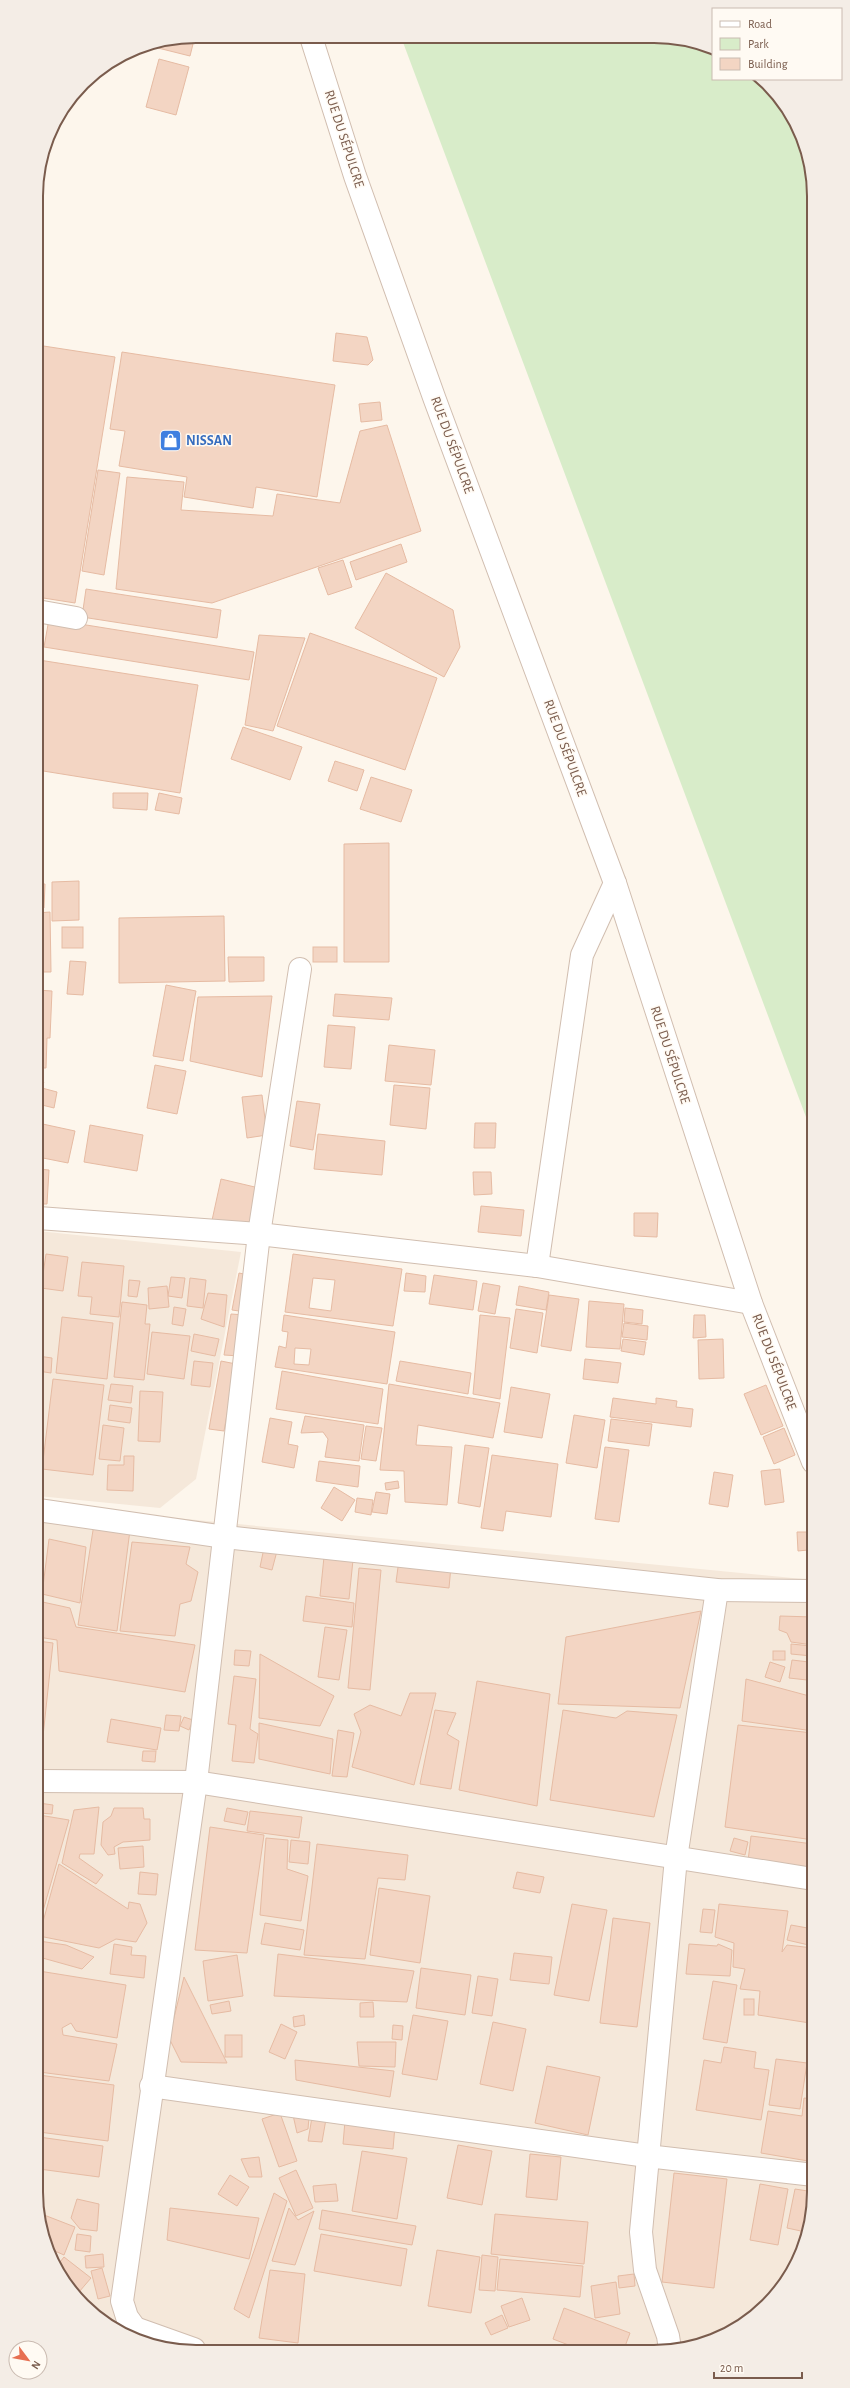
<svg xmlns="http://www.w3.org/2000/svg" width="850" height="2388" viewBox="0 0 850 2388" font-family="'Alegreya Sans',sans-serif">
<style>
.residential{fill:#f5e8da}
.green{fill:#d8ecc9}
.building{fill:#f3d5c3;stroke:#e6bba3;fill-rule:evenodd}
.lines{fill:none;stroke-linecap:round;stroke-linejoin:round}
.minor-casing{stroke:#d1beb0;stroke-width:24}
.minor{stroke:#fff;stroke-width:22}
.labels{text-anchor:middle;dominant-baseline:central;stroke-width:3;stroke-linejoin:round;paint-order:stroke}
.street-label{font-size:14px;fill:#7a5c4d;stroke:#fffaf3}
.shop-label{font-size:14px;font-weight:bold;fill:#366cbe;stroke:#fffaf3;text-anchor:start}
.rim{fill:none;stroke:#7a5c4d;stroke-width:2}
</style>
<rect width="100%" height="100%" fill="#fdf6ec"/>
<g class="residential">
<path d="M38,1231L241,1252L196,1479L160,1508L38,1496Z"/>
<path d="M38,1500L155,1516L813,1580L814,2202L802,2253L774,2297L734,2330L686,2349H165L125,2335L83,2305L57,2272L39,2224Z"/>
</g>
<path class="green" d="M401,37L686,39L713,49V79H762L767,83L793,116L811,164L812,1133Z"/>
<g class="building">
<path d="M195,36L190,56L158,48L159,43Z"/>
<path d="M159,59L189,67L176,115L146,107Z"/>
<path d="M336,333L367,337L373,360L368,365L333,361Z"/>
<path d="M37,345L115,357L75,603L37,597Z"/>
<path d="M122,352L335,385L317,497L256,487L253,508L184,497L187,477L119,466L125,431L110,429Z"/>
<path d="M380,402L382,420L361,422L359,404Z"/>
<path d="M387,425L421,531L212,603L116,589L127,477L184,482L181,510L273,516L277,494L340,503L360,431Z"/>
<path d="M98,470L120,473L104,575L82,571Z"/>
<path d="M401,544L407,562L356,580L350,562Z"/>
<path d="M343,560L352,587L328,595L318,568Z"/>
<path d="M386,573L453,610L460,647L444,677L355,628Z"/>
<path d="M86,589L221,610L217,638L82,617Z"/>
<path d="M49,619L254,652L249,680L44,647Z"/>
<path d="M37,626H39L37,640Z"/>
<path d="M310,633L437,678L405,770L277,726Z"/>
<path d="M259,635L305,638L273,731L245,725Z"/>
<path d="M39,660L198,685L180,793L37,770Z"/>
<path d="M243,727L302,747L290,780L231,759Z"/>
<path d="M335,761L364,770L357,791L328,781Z"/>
<path d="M371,777L412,790L401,822L360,809Z"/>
<path d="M113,793H148L147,810L113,808Z"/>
<path d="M159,793L182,798L179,814L155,810Z"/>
<path d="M389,843V962H344V844Z"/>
<path d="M79,881V920L52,921V882Z"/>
<path d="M37,884H45L44,908H37Z"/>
<path d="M50,912L51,972H37V913Z"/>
<path d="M224,916L225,981L119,983V918Z"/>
<rect x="62" y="927" width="21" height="21"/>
<rect x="313" y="947" width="24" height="15"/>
<path d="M228,957H264V981L229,982Z"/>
<path d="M70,961L86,962L83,995L67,994Z"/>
<path d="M166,985L196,991L183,1061L153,1056Z"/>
<path d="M37,990L52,991L50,1038H47L46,1068H38Z"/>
<path d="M335,994L392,998L389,1020L333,1016Z"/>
<path d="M272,996L262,1077L190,1061L198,997Z"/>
<path d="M328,1025L355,1027L351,1069L324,1067Z"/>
<path d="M389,1045L435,1050L431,1085L385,1081Z"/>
<path d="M155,1065L186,1071L177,1114L147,1108Z"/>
<path d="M38,1079L44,1082L38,1092Z"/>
<path d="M394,1085L430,1088L426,1129L390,1125Z"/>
<path d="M42,1088L57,1092L54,1108L38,1104Z"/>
<path d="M262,1095L267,1135L247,1138L242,1097Z"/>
<path d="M297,1101L320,1104L313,1150L290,1146Z"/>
<path d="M38,1123L75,1131L68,1163L38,1157Z"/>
<path d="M475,1123H496L495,1148H474Z"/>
<path d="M90,1125L143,1135L137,1171L84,1162Z"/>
<path d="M318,1134L385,1141L382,1175L314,1169Z"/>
<path d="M38,1169L49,1170L47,1204H38Z"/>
<path d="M473,1172H491L492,1194L474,1195Z"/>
<path d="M221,1179L259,1188L248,1233L211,1225Z"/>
<path d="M481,1206L524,1210L521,1236L478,1232Z"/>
<path d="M634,1213H658L657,1237L634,1236Z"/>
<path d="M46,1254L68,1257L63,1291L41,1288Z"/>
<path d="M293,1254L402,1269L393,1326L285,1312ZM313,1278L335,1280L331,1311L309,1308Z"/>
<path d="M82,1262L124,1266L119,1317L90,1314L92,1297L78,1296Z"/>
<path d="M239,1273L253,1276L246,1312L232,1310Z"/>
<path d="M406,1273L426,1276L425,1292L404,1291Z"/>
<path d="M434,1275L477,1281L473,1310L429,1304Z"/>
<path d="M171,1277L185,1278L182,1298L168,1296Z"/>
<path d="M190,1278L206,1280L203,1308L187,1306Z"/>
<path d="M129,1280L140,1281L137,1297L128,1296Z"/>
<path d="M483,1283L500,1286L495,1314L478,1311Z"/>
<path d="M167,1286L169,1307L149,1309L148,1288Z"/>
<path d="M519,1286L549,1292L546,1310L516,1305Z"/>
<path d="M208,1293L227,1295L224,1327L201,1319Z"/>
<path d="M549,1295L579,1299L571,1351L541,1346Z"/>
<path d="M589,1301L624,1304L620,1349L586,1347Z"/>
<path d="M122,1302L147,1305L145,1324H150L144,1380L114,1377Z"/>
<path d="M174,1307L186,1309L183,1326L172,1324Z"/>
<path d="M625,1308L643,1310L642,1324L624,1322Z"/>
<path d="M516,1309L543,1313L537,1353L510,1348Z"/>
<path d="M231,1314L245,1315L240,1356L224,1355Z"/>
<path d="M284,1315L395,1332L387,1384L275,1367L279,1346L286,1348L288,1332L282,1331ZM295,1348L311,1349L309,1365L294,1364Z"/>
<path d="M480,1315L510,1318L500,1399L473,1394Z"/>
<path d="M694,1315H705L706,1337L693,1338Z"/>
<path d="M62,1317L113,1323L107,1379L56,1373Z"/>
<path d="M624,1323L648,1326L647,1340L622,1337Z"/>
<path d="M152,1332L190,1336L184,1379L147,1374Z"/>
<path d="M194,1334L219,1339L215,1356L191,1351Z"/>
<path d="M623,1339L646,1342L644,1355L621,1351Z"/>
<path d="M723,1339L724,1378L699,1379L698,1340Z"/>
<path d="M38,1356L52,1358L51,1373L38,1371Z"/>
<path d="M585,1359L621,1363L618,1383L583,1379Z"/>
<path d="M194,1361L213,1363L210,1387L191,1385Z"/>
<path d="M221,1361L236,1364L224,1431L209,1429Z"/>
<path d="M400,1361L471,1373L468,1394L396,1381Z"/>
<path d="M282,1371L383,1389L378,1424L276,1409Z"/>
<path d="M53,1379L104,1385L93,1475L42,1469Z"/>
<path d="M111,1384L133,1386L131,1403L108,1400Z"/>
<path d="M389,1384L500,1403L493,1438L418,1425L416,1445L452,1447L447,1505L405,1502L404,1471L380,1470Z"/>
<path d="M766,1385L783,1426L761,1435L744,1394Z"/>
<path d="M511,1387L550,1394L542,1438L504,1432Z"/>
<path d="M140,1391L163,1392L160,1442L138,1441Z"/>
<path d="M613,1398L656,1404V1398L677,1401L676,1407L693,1409L691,1427L610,1417Z"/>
<path d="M110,1405L132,1408L130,1423L108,1420Z"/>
<path d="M574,1415L605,1420L597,1468L566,1463Z"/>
<path d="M305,1416L364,1425L359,1461L325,1457L328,1439L323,1432L301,1433Z"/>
<path d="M270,1418L292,1422L288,1444L298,1446L294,1468L262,1462Z"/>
<path d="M611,1419L652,1424L649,1446L608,1441Z"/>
<path d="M103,1425L124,1428L120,1461L99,1459Z"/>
<path d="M366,1426L382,1428L376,1461L361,1459Z"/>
<path d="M784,1428L795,1455L774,1464L763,1437Z"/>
<path d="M465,1445L489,1448L480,1507L458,1503Z"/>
<path d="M605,1447L629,1450L619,1522L595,1519Z"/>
<path d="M492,1455L558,1464L551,1517L506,1511L503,1531L481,1528Z"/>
<path d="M124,1456H134L133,1491L107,1490L108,1465H124Z"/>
<path d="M319,1461L360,1466L358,1487L316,1481Z"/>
<path d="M780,1469L784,1502L765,1505L761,1471Z"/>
<path d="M714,1472L733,1475L728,1507L709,1504Z"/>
<path d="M398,1481L399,1488L386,1490L385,1483Z"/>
<path d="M334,1487L355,1500L342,1521L321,1508Z"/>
<path d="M376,1492L390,1494L387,1514L372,1512Z"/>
<path d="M357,1498L373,1500L371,1515L355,1512Z"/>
<path d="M94,1524L130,1530L117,1631L78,1625Z"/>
<path d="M797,1532H807L808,1550L798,1551Z"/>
<path d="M49,1539L86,1547L80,1603L42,1594Z"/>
<path d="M132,1542L190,1547L186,1564L198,1572L191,1601L180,1604L175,1636L120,1631Z"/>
<path d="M264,1548L277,1551L272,1570L260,1567Z"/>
<path d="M324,1557L353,1560L349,1599L320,1596Z"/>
<path d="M399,1560L451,1566L449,1588L396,1582Z"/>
<path d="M359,1568L381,1570L370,1690L348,1688Z"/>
<path d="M306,1596L354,1603L352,1627L303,1621Z"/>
<path d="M38,1601L70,1608L76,1627L195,1645L185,1692L59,1671L57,1640L38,1637Z"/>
<path d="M701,1611L680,1708L558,1704L566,1637Z"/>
<path d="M780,1616L813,1617V1645L791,1642L787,1633L779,1630Z"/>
<path d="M325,1627L347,1630L339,1680L318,1677Z"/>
<path d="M38,1641L53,1643L43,1736L38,1735Z"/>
<path d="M791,1644L812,1646V1656L791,1654Z"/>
<path d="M235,1650L251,1651L249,1666L234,1665Z"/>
<rect x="773" y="1651" width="12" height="9"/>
<path d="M260,1654L334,1696L320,1726L259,1718Z"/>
<path d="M792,1660L809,1662L807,1680L789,1678Z"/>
<path d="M770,1662L785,1667L780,1682L765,1677Z"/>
<path d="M234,1676L256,1679L250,1729L258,1734L254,1763L232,1761L236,1725L228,1724Z"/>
<path d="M746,1679L813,1697V1731L742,1721Z"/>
<path d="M477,1681L550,1694L537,1806L459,1790Z"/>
<path d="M410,1693H436L414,1785L352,1767L361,1732L354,1714L370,1705L401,1716Z"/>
<path d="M435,1710L456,1713L447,1734L459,1741L451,1789L420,1784Z"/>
<path d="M563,1710L616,1718L627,1711L677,1715L654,1817L550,1800Z"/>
<path d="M166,1715L181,1716L179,1731L164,1730Z"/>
<path d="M184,1717L193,1720L189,1730L180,1726Z"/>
<path d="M111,1719L161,1728L157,1750L107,1742Z"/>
<path d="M259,1723L333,1739L330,1774L259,1759Z"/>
<path d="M738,1725L813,1733V1840L725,1827Z"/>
<path d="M338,1730L354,1733L347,1777L332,1776Z"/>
<path d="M143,1751H156L155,1762L142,1761Z"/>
<path d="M39,1803L53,1805L52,1814L39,1813Z"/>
<path d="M99,1807L94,1854H80L79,1858L103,1875L96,1884L62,1863L74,1810Z"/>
<path d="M114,1808H143L144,1819H150V1840L123,1842L114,1847L115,1854L108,1855L101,1845L103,1822L111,1816Z"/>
<path d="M227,1808L248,1812L245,1825L224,1821Z"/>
<path d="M250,1811L302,1817L299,1838L247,1831Z"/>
<path d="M39,1815L69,1820L39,1925Z"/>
<path d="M210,1827L264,1835L247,1953L195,1950Z"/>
<path d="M751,1836L813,1844V1869L748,1861Z"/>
<path d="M266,1838L288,1840L287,1869L308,1876L301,1921L260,1915Z"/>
<path d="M734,1838L748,1842L745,1855L730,1851Z"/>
<path d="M291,1840L310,1842L308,1864L289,1862Z"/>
<path d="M317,1844L408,1855L405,1880L378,1878L365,1959L304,1955Z"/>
<path d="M143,1846L144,1867L120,1869L118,1848Z"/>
<path d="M59,1864L128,1909L129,1902L140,1904L147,1923L136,1942L116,1939L99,1948L39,1936Z"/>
<path d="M140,1872L158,1874L156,1895L138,1894Z"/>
<path d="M517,1872L544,1877L540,1893L513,1888Z"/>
<path d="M379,1888L430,1896L420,1963L370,1955Z"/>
<path d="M572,1904L607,1910L589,2001L554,1995Z"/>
<path d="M719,1904L788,1911L782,1952L787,1945L813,1948V1998L810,2023L758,2015L760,1991L740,1989L745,1969L733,1967L734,1943L715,1937Z"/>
<path d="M703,1909L715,1910L712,1933L700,1932Z"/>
<path d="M613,1918L650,1923L637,2027L600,2023Z"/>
<path d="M265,1923L304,1930L300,1950L261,1944Z"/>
<path d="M791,1925L813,1929V1946L787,1940Z"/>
<path d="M39,1941L66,1945L94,1957L82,1969L39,1957Z"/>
<path d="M114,1944L132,1947L131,1955L146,1956L144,1978L110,1974Z"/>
<path d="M689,1944L717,1946L718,1944L732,1950L730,1976L686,1974Z"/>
<path d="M514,1953L552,1957L549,1984L510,1980Z"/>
<path d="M278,1954L414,1971L407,2002L274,1996Z"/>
<path d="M237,1955L243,1996L208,2001L203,1961Z"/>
<path d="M421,1968L471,1975L465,2015L416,2008Z"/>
<path d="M39,1971L126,1985L117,2038L76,2031L71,2023L62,2028L63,2035L117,2044L109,2081L39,2072Z"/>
<path d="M478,1976L498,1979L492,2016L472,2013Z"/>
<path d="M184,1977L227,2063L181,2062L169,2038Z"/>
<path d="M713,1981L737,1985L727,2043L703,2039Z"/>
<rect x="744" y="1999" width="10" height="16"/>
<path d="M229,2001L231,2011L212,2014L210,2005Z"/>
<path d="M373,2002L374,2017H360V2003Z"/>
<path d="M304,2015L305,2025L294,2027L293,2017Z"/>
<path d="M413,2015L448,2021L437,2080L402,2074Z"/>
<path d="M493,2022L526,2029L513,2091L480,2084Z"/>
<path d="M281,2024L297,2032L285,2059L269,2052Z"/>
<path d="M393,2025L403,2026L402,2040L392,2039Z"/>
<rect x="225" y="2035" width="17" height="22"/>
<path d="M357,2042H396L395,2067L359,2066Z"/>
<path d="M724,2047L756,2052L754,2068L769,2070L761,2120L696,2110L704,2060L721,2063Z"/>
<path d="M776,2059L807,2063L800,2109L769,2105Z"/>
<path d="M295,2060L394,2071L390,2097L296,2080Z"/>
<path d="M810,2064L813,2065L814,2088L807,2087Z"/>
<path d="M547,2066L600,2077L588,2135L535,2123Z"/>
<path d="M39,2075L114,2085L108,2141L39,2132Z"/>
<path d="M804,2098L814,2099V2162L761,2153L768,2111L802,2116Z"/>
<path d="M280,2113L297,2161L279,2167L262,2119Z"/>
<path d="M293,2115L309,2117L308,2129L297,2133Z"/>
<path d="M312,2117L326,2119L322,2142L308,2141Z"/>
<path d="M345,2121L395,2126L393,2149L343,2144Z"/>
<path d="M39,2137L103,2146L99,2177L39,2169Z"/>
<path d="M458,2145L492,2151L482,2205L447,2198Z"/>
<path d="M362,2151L407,2158L397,2219L352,2211Z"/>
<path d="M530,2154L561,2157L557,2200L526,2197Z"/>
<path d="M259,2157L262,2177H249L241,2159Z"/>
<path d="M296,2170L313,2208L296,2216L279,2178Z"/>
<path d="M674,2173L727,2179L714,2288L662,2282Z"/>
<path d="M230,2175L249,2187L237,2206L218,2194Z"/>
<path d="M336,2184L338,2201L315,2202L313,2186Z"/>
<path d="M760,2184L788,2189L778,2245L750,2240Z"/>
<path d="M795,2189L814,2192V2202L800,2257L796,2256L801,2231L787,2228Z"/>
<path d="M274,2193L287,2201L249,2318L234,2309Z"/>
<path d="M77,2199L99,2204L97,2231L80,2229L71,2218Z"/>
<path d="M170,2208L259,2218L249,2259L167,2240Z"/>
<path d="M289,2208L298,2220L314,2211L295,2265L272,2261Z"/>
<path d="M322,2210L416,2226L412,2245L319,2229Z"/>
<path d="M39,2213L75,2227L64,2255L48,2248L39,2224Z"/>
<path d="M495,2214L588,2222L584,2264L491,2254Z"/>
<path d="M77,2234L91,2236L90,2252L75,2250Z"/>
<path d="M321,2234L407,2249L401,2286L314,2271Z"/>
<path d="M437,2250L480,2257L471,2313L428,2306Z"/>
<path d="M103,2254L104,2267L86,2268L85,2256Z"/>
<path d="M482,2255L498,2257L495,2291L479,2290Z"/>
<path d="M64,2257L91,2278L79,2292L57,2272L56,2267Z"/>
<path d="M500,2259L583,2266L580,2297L497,2290Z"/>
<path d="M102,2268L110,2296L98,2299L91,2271Z"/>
<path d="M270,2270L305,2274L298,2343L259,2338Z"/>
<path d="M634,2274L635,2286L619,2288L618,2276Z"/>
<path d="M616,2282L620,2314L595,2318L591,2286Z"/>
<path d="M522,2298L530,2320L509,2327L501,2306Z"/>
<path d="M564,2308L630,2333L624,2349H579L553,2339Z"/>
<path d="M502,2315L508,2328L491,2335L485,2323Z"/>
</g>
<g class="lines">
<defs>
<g id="minor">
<path d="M311,37L355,176L435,400L615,883L751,1303L813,1462"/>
<path d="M37,611L76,618"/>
<path d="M38,1218L259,1234L537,1266L751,1303"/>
<path d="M537,1266L582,955L615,883"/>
<path d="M38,1510L225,1537L717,1590L813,1591"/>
<path d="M39,1781L196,1782L813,1879"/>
<path d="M151,2086L647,2156L814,2175"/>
<path d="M194,2349L135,2328L127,2317L122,2301L196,1782L259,1234L300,969"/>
<path d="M670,2349L668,2336L645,2270L641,2232L676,1858L717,1590"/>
</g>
</defs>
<use href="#minor" class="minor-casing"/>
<use href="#minor" class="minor"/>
</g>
<defs>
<symbol id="shop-square" viewBox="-11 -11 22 22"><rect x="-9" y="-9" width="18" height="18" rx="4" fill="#3f7fe0" stroke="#fffaf3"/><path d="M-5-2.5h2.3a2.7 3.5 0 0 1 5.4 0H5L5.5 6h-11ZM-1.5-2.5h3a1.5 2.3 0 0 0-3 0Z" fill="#fff"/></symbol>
</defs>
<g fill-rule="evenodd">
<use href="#shop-square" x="158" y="428" width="25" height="25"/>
</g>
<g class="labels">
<g class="street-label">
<text transform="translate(344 139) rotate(72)">RUE DU SÉPULCRE</text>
<text transform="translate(452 445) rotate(70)">RUE DU SÉPULCRE</text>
<text transform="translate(565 748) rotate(70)">RUE DU SÉPULCRE</text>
<text transform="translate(670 1055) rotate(72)">RUE DU SÉPULCRE</text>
<text transform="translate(774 1362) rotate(69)">RUE DU SÉPULCRE</text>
</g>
<g class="shop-label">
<text x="186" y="441">NISSAN</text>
</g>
</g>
<path d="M0 0H850V2388H0ZM196 43H654A153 153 0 0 1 807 196V2192A153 153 0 0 1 654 2345H196A153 153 0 0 1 43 2192V196A153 153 0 0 1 196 43Z" fill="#f4ede6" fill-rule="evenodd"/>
<path class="rim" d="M196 43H654A153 153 0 0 1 807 196V2192A153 153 0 0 1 654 2345H196A153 153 0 0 1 43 2192V196A153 153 0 0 1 196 43Z"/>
<rect x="712" y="8" width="130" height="72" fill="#fffaf3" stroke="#cabbb1"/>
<rect x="720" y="21" width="20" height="6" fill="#ffffff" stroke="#cabbb1"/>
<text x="748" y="28" font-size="12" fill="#7a5c4d">Road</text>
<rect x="720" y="38" width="20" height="12" fill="#d8ecc9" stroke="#cabbb1"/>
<text x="748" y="48" font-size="12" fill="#7a5c4d">Park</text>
<rect x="720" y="58" width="20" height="12" fill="#f3d5c3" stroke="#cabbb1"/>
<text x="748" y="68" font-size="12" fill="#7a5c4d">Building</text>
<g transform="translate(28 2360) rotate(122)"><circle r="19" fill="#fffaf3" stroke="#cabbb1"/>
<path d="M0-3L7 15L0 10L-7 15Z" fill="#e76f51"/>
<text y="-6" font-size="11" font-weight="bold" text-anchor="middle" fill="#7a5c4d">N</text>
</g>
<path d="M714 2372v6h88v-6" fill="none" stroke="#7a5c4d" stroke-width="2"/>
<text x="720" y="2372" font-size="12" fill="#7a5c4d" stroke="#fffaf3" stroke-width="3" paint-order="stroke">20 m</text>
</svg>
